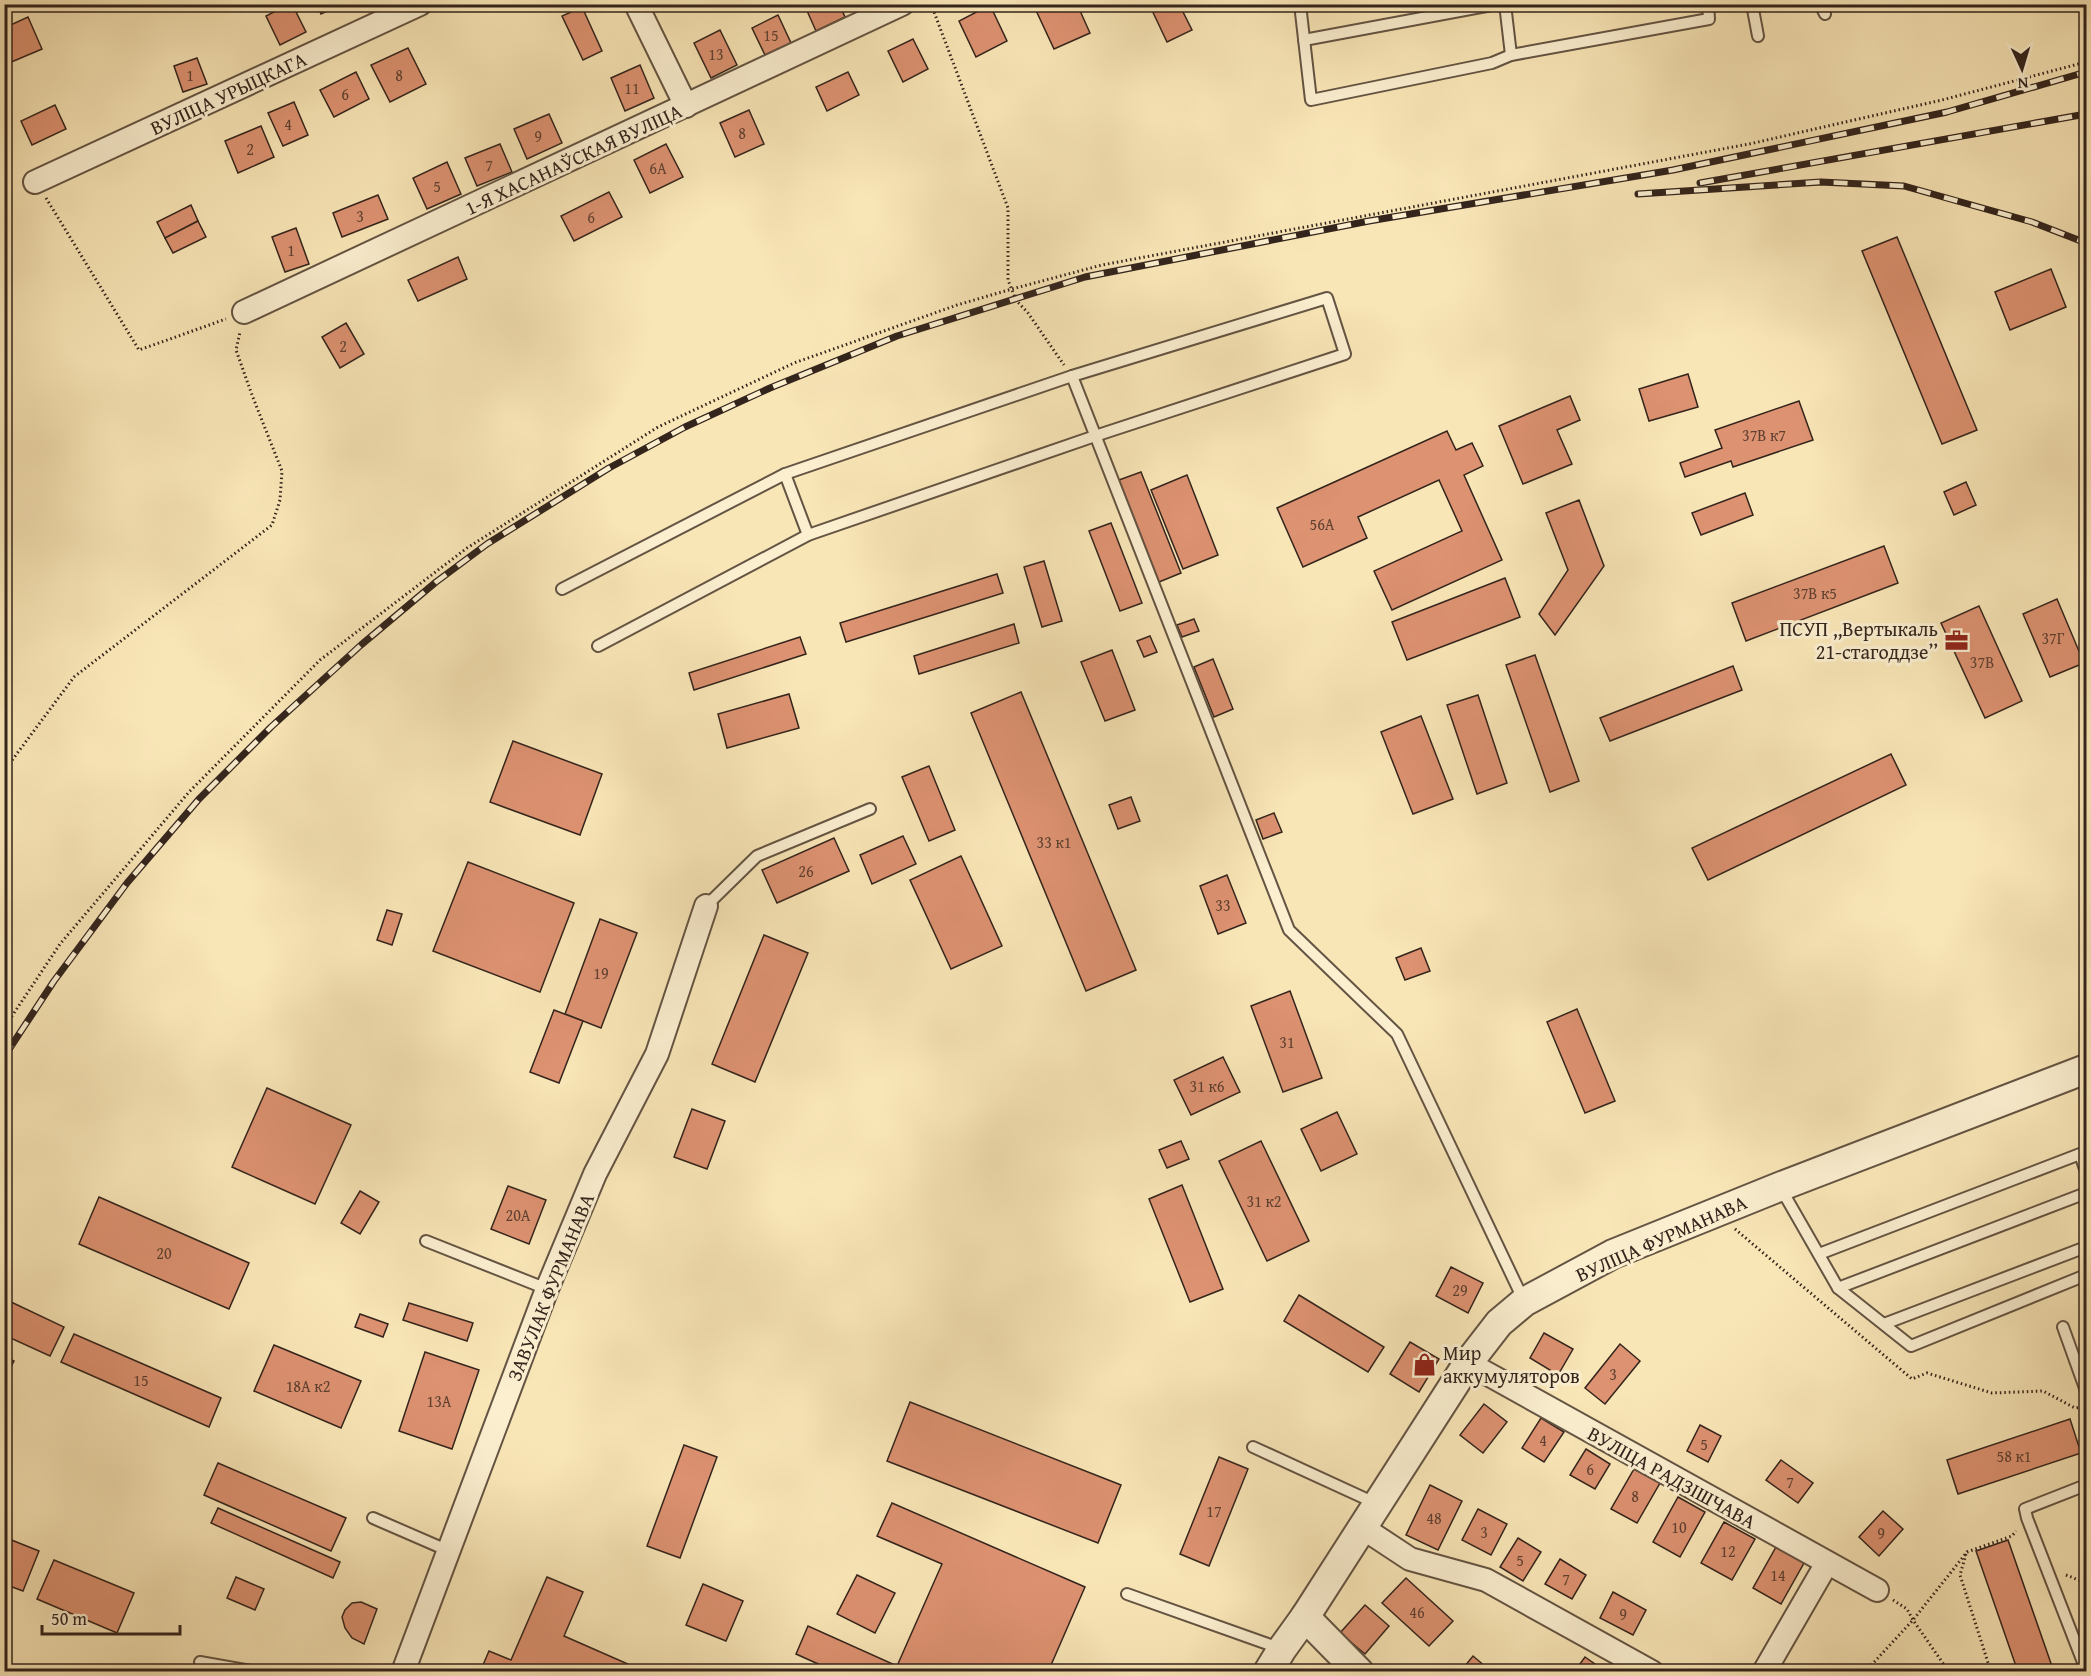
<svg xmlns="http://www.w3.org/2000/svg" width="2091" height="1676" viewBox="0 0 2091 1676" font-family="'Gentium Book Plus',serif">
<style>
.building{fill:#dd9271;stroke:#33241c;stroke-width:1.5}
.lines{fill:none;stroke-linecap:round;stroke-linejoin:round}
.service-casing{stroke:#645443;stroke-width:14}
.minor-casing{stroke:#645443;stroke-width:26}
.tertiary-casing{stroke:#645443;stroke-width:32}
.path{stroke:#33241c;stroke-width:3;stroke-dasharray:1.5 3;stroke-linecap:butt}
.service{stroke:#fbefd0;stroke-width:10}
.minor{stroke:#fbefd0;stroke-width:22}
.tertiary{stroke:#fbefd0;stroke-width:28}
.rail-casing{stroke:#33241c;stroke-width:7}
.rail{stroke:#fbefd0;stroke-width:4.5;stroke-dasharray:14;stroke-linecap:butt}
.labels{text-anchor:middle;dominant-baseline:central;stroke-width:6;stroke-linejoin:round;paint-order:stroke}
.number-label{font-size:16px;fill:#5e4031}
.street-label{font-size:20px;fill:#33241c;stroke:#fbefd0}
.poi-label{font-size:20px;fill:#33241c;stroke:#fbefd0;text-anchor:end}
</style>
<rect width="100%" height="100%" fill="#f9e6b7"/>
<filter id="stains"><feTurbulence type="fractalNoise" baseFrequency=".00333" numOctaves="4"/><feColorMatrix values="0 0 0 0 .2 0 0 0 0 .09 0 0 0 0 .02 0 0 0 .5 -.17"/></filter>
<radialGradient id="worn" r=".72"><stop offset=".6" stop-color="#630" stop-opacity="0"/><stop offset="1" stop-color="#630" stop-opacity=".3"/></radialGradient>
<g class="building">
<path d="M289,4H292L306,32L280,45L266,16Z"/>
<path d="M317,4H342L321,14Z"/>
<path d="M804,4H839L845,17L816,31Z"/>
<path d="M1033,4H1077L1090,33L1054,49Z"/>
<path d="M1149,4H1179L1192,30L1167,42Z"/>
<path d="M990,5L1007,41L976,57L959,21Z"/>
<path d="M582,7L602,51L583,60L562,16Z"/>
<path d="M778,15L791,43L765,55L752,28Z"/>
<path d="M28,17L42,49L9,63L4,54V28Z"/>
<path d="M720,30L737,65L711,78L694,43Z"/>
<path d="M913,39L928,69L903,82L888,51Z"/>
<path d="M408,48L426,84L390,102L371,65Z"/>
<path d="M197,58L207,84L183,92L174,66Z"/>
<path d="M640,65L654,98L625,111L611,78Z"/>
<path d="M356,72L369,99L334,117L320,90Z"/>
<path d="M848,72L859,95L827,111L816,87Z"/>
<path d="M294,102L308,135L283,146L268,113Z"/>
<path d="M55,105L66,129L32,145L21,121Z"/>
<path d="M749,110L764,144L735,157L720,123Z"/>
<path d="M549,114L562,143L527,159L514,129Z"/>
<path d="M261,126L274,157L238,173L225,141Z"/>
<path d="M500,144L512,172L477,186L465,158Z"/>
<path d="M666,144L683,177L650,193L634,160Z"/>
<path d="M447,162L461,194L427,209L413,178Z"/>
<path d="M609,192L622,217L574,241L561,216Z"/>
<path d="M378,195L388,219L342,237L333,213Z"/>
<path d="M191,205L198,221L165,238L157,222Z"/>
<path d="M198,221L206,237L173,253L165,238Z"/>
<path d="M296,228L309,264L285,272L272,237Z"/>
<path d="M1897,237L1977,430L1942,444L1862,251Z"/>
<path d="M458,257L467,279L418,301L408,280Z"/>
<path d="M2051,269L2066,307L2010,330L1995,292Z"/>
<path d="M346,323L364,354L340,368L322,337Z"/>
<path d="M1688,374L1698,407L1649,421L1639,389Z"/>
<path d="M1570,396L1580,420L1557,430L1572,464L1523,484L1499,426Z"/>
<path d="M1799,401L1813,440L1733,467L1731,461L1685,477L1680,463L1722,448L1715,430Z"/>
<path d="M1447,431L1456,450L1472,443L1483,466L1464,475L1502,560L1392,610L1374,571L1462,531L1439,480L1358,517L1367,538L1303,567L1277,508Z"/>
<path d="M1141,472L1181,573L1159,582L1119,480Z"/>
<path d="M1187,475L1218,555L1183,569L1151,490Z"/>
<path d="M1966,482L1976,505L1954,515L1944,492Z"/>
<path d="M1745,493L1753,515L1701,535L1692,513Z"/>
<path d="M1579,500L1604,566L1555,635L1539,614L1568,570L1546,513Z"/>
<path d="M1111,523L1142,603L1120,611L1089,531Z"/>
<path d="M1884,546L1898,583L1746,641L1732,603Z"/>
<path d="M1044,561L1062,621L1042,627L1024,567Z"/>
<path d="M997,574L1003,593L846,642L840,623Z"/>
<path d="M1505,578L1520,617L1407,660L1392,622Z"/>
<path d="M2057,599L2084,663L2050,677L2023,614Z"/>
<path d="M1979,606L2022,701L1985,718L1941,623Z"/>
<path d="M1194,619L1199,631L1182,637L1177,625Z"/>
<path d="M1014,624L1019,643L919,674L914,656Z"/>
<path d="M1150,636L1157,652L1144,657L1137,641Z"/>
<path d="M800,637L806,654L694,690L689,673Z"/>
<path d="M1112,650L1135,710L1105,721L1081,662Z"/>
<path d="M1535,655L1579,781L1550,792L1506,665Z"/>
<path d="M1213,659L1233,709L1214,717L1194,667Z"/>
<path d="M1733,666L1742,690L1610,741L1600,718Z"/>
<path d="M1021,692L1136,970L1086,991L971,713Z"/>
<path d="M789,694L799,728L727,748L718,714Z"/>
<path d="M1478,695L1507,783L1477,794L1447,705Z"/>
<path d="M1421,716L1453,799L1413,814L1381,732Z"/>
<path d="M513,741L602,774L580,835L490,802Z"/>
<path d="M1891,754L1906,785L1708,880L1692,848Z"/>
<path d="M929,766L955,830L929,841L902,777Z"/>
<path d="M1131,797L1140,821L1118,829L1109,805Z"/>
<path d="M1274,813L1282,832L1263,839L1256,820Z"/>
<path d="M903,836L916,864L872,884L860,855Z"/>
<path d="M834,838L849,871L777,903L762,870Z"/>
<path d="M961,856L1002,946L951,969L910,880Z"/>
<path d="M468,862L574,903L540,992L433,951Z"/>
<path d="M1227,875L1246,923L1218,934L1200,886Z"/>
<path d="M387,910L402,914L392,945L377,940Z"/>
<path d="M600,919L637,933L601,1028L565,1014Z"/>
<path d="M764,935L808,953L755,1082L712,1064Z"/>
<path d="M1421,948L1430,971L1405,980L1396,958Z"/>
<path d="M1290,991L1322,1078L1283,1092L1251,1006Z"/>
<path d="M1577,1009L1615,1101L1585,1113L1547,1022Z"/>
<path d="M554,1010L583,1021L559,1083L530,1072Z"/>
<path d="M1223,1057L1240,1092L1191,1115L1174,1080Z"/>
<path d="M267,1088L351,1125L315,1204L232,1167Z"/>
<path d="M692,1109L725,1121L707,1169L674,1157Z"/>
<path d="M1337,1112L1357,1154L1321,1171L1301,1129Z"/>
<path d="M1181,1141L1189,1159L1167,1168L1159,1150Z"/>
<path d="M1261,1141L1309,1241L1267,1261L1219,1161Z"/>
<path d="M1182,1185L1223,1289L1190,1302L1149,1199Z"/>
<path d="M508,1186L546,1200L529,1244L491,1229Z"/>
<path d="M360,1191L379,1202L360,1234L341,1223Z"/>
<path d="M99,1197L249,1263L229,1309L79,1244Z"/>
<path d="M1451,1267L1483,1283L1468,1313L1436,1296Z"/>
<path d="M1299,1295L1384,1347L1368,1372L1284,1321Z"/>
<path d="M9,1301L64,1327L50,1356L4,1335V1310Z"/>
<path d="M409,1303L473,1323L467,1341L403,1320Z"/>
<path d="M360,1314L388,1324L383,1337L355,1327Z"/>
<path d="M1544,1333L1573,1349L1558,1375L1530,1358Z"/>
<path d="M74,1334L221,1398L209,1427L61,1362Z"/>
<path d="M1410,1342L1439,1359L1419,1392L1390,1374Z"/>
<path d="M1620,1344L1640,1361L1605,1404L1585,1388Z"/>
<path d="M274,1345L361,1381L341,1428L254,1391Z"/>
<path d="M425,1352L479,1370L452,1449L399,1431Z"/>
<path d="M4,1356L14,1361L4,1380Z"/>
<path d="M910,1402L1121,1485L1098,1543L887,1461Z"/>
<path d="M1484,1404L1507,1422L1483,1453L1460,1435Z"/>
<path d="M1541,1418L1564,1432L1544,1462L1522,1448Z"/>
<path d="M2070,1419L2081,1453L1958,1494L1947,1460Z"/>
<path d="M1700,1425L1721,1436L1708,1462L1687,1451Z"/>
<path d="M684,1445L717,1457L680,1558L647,1546Z"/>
<path d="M1586,1449L1610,1464L1595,1489L1570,1475Z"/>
<path d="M1219,1457L1248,1469L1209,1566L1180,1554Z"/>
<path d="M1781,1460L1813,1483L1798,1503L1766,1480Z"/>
<path d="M218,1463L346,1518L331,1551L204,1495Z"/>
<path d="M1634,1469L1660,1483L1637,1523L1611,1509Z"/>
<path d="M1430,1485L1462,1501L1438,1550L1406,1535Z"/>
<path d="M1678,1497L1705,1512L1680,1557L1653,1542Z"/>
<path d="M892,1503L1085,1587L1048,1672H836L796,1654L808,1626L897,1666L942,1564L877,1536Z"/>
<path d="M218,1508L340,1562L333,1578L211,1523Z"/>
<path d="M1478,1509L1507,1524L1491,1555L1462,1540Z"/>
<path d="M1883,1511L1903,1529L1879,1556L1859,1537Z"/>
<path d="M1724,1522L1755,1539L1732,1580L1701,1563Z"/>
<path d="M4,1537L39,1551L23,1591L4,1584Z"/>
<path d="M1518,1538L1541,1552L1523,1581L1500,1567Z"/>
<path d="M2008,1540L2054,1672H2018L1976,1551Z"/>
<path d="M1776,1547L1804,1563L1781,1604L1753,1588Z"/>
<path d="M1560,1559L1586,1575L1572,1599L1545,1584Z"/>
<path d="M54,1560L134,1593L117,1633L37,1599Z"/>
<path d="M857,1575L895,1593L875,1633L837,1614Z"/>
<path d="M236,1577L264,1589L255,1610L227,1598Z"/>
<path d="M547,1577L583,1592L564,1636L646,1672H541L532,1668L531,1672H480L489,1651L511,1660Z"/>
<path d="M1406,1578L1453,1621L1429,1646L1382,1603Z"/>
<path d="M703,1584L743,1601L726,1641L686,1625Z"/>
<path d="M1613,1592L1646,1610L1633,1635L1600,1618Z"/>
<path d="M361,1602L377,1609L364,1644L352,1638L345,1628L342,1617L345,1610L352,1603Z"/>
<path d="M1365,1605L1389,1626L1365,1654L1340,1633Z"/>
<path d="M1473,1656L1486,1667L1482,1672H1460Z"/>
<path d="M1585,1657L1602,1669L1600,1672H1574Z"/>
</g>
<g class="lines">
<defs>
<g id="service">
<path d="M1300,4L1311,100L1492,63L1511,55L1709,19L1708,4"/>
<path d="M1505,4L1511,55"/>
<path d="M1752,4L1758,36"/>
<path d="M1820,4L1825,14"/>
<path d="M1304,40L1497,4"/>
<path d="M1072,376L1289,930L1397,1034L1524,1301"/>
<path d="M562,589L785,474L808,535"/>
<path d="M598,646L808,535L1095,436L1345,354L1327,298L1072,376L785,474"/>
<path d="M706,906L757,856L870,809"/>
<path d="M1780,1187L1838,1288L1911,1346L2086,1275"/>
<path d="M426,1241L547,1289"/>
<path d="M1819,1254L2080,1154L2086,1172"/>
<path d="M1838,1288L2086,1193"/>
<path d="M1884,1324L2086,1247"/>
<path d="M2063,1327L2086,1391"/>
<path d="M1253,1447L1375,1503"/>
<path d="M2086,1485L2025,1509L2027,1518L2086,1670"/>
<path d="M373,1518L449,1551"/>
<path d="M1127,1594L1282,1649"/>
<path d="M200,1662L257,1672"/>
</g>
<g id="minor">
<path d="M636,4L686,106"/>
<path d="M35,182L420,4"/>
<path d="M244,312L902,4"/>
<path d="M1468,1363L1877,1590"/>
<path d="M1363,1528L1410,1559L1486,1580L1652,1672"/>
<path d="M403,1672L547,1289L595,1174L657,1054L706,906"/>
<path d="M1764,1672L1827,1563"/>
</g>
<g id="tertiary">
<path d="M1305,1617L1359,1672"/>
<path d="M1268,1672L1282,1649L1305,1617L1468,1363L1499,1323L1524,1302L1613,1254L1779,1187L2086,1069"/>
</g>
</defs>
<use href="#service" class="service-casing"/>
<use href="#minor" class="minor-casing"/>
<use href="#tertiary" class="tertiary-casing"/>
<g class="path">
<path d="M931,4L1008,208V280L1016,300L1028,313L1064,365"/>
<path d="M46,198L139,350L226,319"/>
<path d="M4,771L74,677L272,525L280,500L282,471L252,395L236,350L240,332"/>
<path d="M4,1028L60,944L189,792L320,660L467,548L658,427L794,363L957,305L1012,289L1102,265L1749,144L1942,100L2086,62"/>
<path d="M1735,1229L1912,1379L1927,1373L1992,1393L2043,1391L2075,1408L2086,1407"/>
<path d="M1966,1554L1960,1575L1991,1672"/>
<path d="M2066,1575L2086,1583"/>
<path d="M1893,1600L1907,1609L1913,1620L1949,1672"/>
<path d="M1865,1672L1913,1620L1967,1552L2012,1536L2016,1531"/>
</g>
<use href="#service" class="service"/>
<use href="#minor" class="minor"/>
<use href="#tertiary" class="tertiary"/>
<defs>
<g id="rail">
<path d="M1700,183L2086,114"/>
<path d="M1638,194L1821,182L1904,186L2032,222L2086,243"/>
<path d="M4,1057L54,981L127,883L199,799L271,727L361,645L436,582L487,544L609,468L685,427L770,388L897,336L1085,277L1369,221L1673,170L1947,112L2086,72"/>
</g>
</defs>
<use href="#rail" class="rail-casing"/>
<use href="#rail" class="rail"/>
</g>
<defs>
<symbol id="office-bare" viewBox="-9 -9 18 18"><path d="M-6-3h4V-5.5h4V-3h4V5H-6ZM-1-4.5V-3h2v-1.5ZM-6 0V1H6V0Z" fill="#8f2418" stroke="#fbefd0" stroke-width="2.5" paint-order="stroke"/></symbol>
<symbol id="shop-bare" viewBox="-9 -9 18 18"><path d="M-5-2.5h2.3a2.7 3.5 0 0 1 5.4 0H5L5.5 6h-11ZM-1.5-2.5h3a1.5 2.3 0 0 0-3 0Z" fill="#8f2418" stroke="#fbefd0" stroke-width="2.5" paint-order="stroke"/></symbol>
</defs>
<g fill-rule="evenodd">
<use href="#office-bare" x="1940" y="624" width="33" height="33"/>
<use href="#shop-bare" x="1408" y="1348" width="33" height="33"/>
</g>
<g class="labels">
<g class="number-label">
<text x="771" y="35">15</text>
<text x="716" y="54">13</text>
<text x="190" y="75">1</text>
<text x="399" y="75">8</text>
<text x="632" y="88">11</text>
<text x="345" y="94">6</text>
<text x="288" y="124">4</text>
<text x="742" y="133">8</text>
<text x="538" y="136">9</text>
<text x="250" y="149">2</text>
<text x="489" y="165">7</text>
<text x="658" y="168">6А</text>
<text x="437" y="186">5</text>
<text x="360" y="216">3</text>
<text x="591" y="217">6</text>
<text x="291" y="250">1</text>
<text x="343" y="346">2</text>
<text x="1764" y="435">37В к7</text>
<text x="1322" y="524">56А</text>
<text x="1815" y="593">37В к5</text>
<text x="2053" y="638">37Г</text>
<text x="1982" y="662">37В</text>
<text x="1054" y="842">33 к1</text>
<text x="806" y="871">26</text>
<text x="1223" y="905">33</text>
<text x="601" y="973">19</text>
<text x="1287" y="1042">31</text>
<text x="1207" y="1086">31 к6</text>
<text x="1264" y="1201">31 к2</text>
<text x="518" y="1215">20А</text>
<text x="164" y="1253">20</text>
<text x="1460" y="1290">29</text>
<text x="1613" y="1374">3</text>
<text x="141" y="1380">15</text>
<text x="308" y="1386">18А к2</text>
<text x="439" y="1401">13А</text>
<text x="1543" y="1440">4</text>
<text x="1704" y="1444">5</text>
<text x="2014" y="1456">58 к1</text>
<text x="1590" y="1469">6</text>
<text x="1790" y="1482">7</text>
<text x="1635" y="1496">8</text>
<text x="1214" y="1511">17</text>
<text x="1434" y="1518">48</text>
<text x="1679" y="1527">10</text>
<text x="1484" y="1532">3</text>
<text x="1881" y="1533">9</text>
<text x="1728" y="1551">12</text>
<text x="1520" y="1560">5</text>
<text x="1778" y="1575">14</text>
<text x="1566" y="1579">7</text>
<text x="1417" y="1612">46</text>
<text x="1623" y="1614">9</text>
</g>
<g class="street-label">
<text transform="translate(228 93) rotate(-25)">ВУЛІЦА УРЫЦКАГА</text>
<text transform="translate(573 159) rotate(-25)">1-Я ХАСАНАЎСКАЯ ВУЛІЦА</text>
<text transform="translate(1661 1238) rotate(-24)">ВУЛІЦА ФУРМАНАВА</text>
<text transform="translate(550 1287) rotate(-68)">ЗАВУЛАК ФУРМАНАВА</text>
<text transform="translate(1672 1477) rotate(29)">ВУЛІЦА РАДЗІШЧАВА</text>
</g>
<g class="poi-label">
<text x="1938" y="628">ПСУП ,,Вертыкаль<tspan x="1938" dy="23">21-стагоддзе’’</tspan></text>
<text x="1443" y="1352" text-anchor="start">Мир<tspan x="1443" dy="23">аккумуляторов</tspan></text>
</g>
</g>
<rect width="2091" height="1676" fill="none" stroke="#f9e6b7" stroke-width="24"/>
<rect x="6" y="6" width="2079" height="1664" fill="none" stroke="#33241c" stroke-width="3"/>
<rect x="12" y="12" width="2067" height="1652" fill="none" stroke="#33241c" stroke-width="1.5"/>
<g transform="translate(2022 69) rotate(176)" stroke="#fbefd0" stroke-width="4.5" paint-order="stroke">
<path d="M0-4.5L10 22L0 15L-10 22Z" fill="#33241c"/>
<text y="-9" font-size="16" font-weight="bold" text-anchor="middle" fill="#33241c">N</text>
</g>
<path d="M42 1625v9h138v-9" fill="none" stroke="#33241c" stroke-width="3"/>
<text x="51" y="1625" font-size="18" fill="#33241c" stroke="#fbefd0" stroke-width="4.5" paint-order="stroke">50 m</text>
<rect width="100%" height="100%" filter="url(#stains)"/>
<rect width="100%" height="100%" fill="url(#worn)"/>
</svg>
